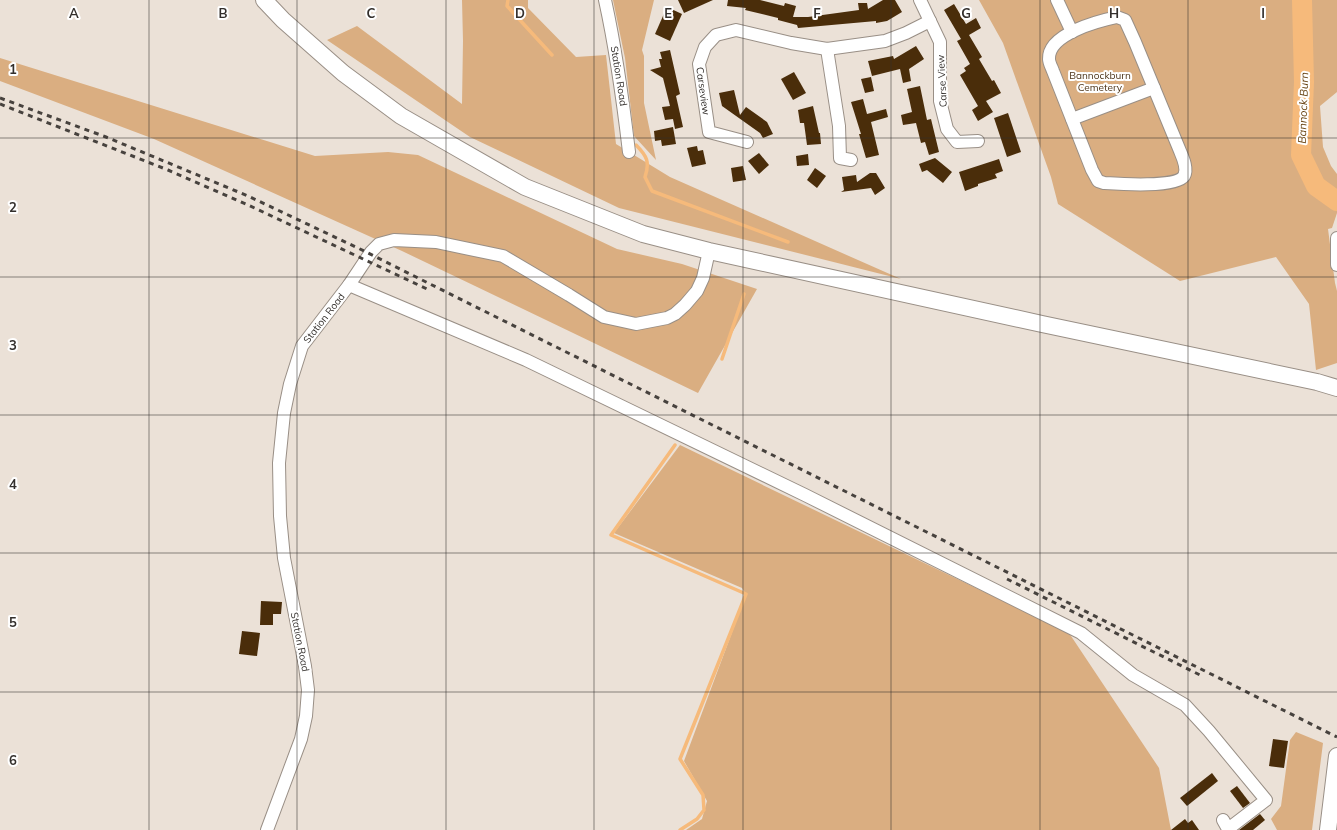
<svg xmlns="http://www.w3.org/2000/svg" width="1337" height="830" viewBox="0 0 1337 830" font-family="Mulish,sans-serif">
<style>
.green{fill:#daae81}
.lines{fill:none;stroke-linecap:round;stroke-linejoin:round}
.stream{stroke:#f6ba7b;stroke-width:3.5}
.river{stroke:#f6ba7b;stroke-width:20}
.building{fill:#4a2d0a}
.minor-casing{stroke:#998f86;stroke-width:14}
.major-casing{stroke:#998f86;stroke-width:18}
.minor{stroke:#fff;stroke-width:12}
.major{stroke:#fff;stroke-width:16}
.rail{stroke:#47423e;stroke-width:3;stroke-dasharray:5 5;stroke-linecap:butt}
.grid{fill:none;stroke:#332f2c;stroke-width:1;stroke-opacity:0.55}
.labels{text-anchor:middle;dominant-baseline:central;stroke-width:4;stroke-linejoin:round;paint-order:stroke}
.park-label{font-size:10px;fill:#4b3217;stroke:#fff}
.street-label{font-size:10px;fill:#332f2c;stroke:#fff}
.water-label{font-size:11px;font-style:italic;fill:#623b08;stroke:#fff}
.grid-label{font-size:13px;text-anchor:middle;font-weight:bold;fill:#332f2c;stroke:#fff;stroke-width:4;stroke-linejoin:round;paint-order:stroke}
</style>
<rect width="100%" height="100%" fill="#ebe1d7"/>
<g class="green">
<path d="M462,0H528V8L576,57L606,55L616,144L670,177L901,279L619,208L470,137L327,40L357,26L462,104L463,41Z"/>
<path d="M613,0H654L642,50L644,56V103L656,160L634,136L625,58Z"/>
<path d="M979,0H1337V92L1320,106L1323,147L1331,166L1337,174V213L1332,228L1328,229L1335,283L1337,291V363L1316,370L1309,304L1276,257L1180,281L1058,204L1051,177L1003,43Z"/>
<path d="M0,58L315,156L388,152L418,155L617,249L682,264L757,289L698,393L402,251L154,139L0,81Z"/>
<path d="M680,445L1069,633L1159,768L1171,830H686L702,819L707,801L684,761L746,595L742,588L614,533Z"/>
<path d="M1296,732L1323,743L1312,830H1277L1271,819L1281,806L1290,740Z"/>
</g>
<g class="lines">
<g class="stream">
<path d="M508,0L507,6L552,55"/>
<path d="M636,145C647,156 650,162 645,177L652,191L788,242"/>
<path d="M722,359L744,294"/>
<path d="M675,445L611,535L746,594L680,759L703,795L704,810L697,819L680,830"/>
</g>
<path class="river" d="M1302,0L1304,82L1301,155L1316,186L1337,201"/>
</g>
<g class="building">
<path d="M678,0H713L684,13Z"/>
<path d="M728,0H760L784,6L785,3L796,6L793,17H808L859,10L858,3H867L868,9L883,0H895L902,12L887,21L876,23V21L798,28L797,25L778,20V18L745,10L746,8L727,6Z"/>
<path d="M954,4L966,24L976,18L981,28L969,35L982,57L979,59L992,81L994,80L1001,93L986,101L993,112L978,121L972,110L978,106L960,75L966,71L964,68L970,64L957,41L961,39L944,10Z"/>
<path d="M667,7L682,14L670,41L655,34Z"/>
<path d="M916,46L924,59L909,69L911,81L903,83L900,69L872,76L868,61L893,56L894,59Z"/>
<path d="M670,50L680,94L676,96L683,127L675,129L673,119L665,120L662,107L670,106L663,78L650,70L661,67L659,59H662L660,52Z"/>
<path d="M794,72L806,93L793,100L781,79Z"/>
<path d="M871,77L874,91L865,93L861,79Z"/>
<path d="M920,86L927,120L931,119L939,152L929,155L925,142L921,143L916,123L903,125L901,115L912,112L907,89Z"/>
<path d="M734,90L740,115L746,107L767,122L773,134L763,138L760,133L722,106L719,93Z"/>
<path d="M863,99L867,114L886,109L888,117L871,122L879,155L866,158L859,134H861L851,102Z"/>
<path d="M813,106L819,133H820L821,144L807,145L804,123H800L798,110Z"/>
<path d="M1008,113L1021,152L1007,157L994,118Z"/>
<path d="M673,127L676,144L662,146L661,140L655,141L654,131Z"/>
<path d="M697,146L698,151L703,150L706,164L692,167L687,148Z"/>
<path d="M759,153L769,165L759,174L748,161Z"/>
<path d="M808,154L809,165L797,166L796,156Z"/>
<path d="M935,158L952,172L943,183L927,170L922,172L919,164Z"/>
<path d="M999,159L1003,171L995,174L997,178L978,184V186L965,191L959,172Z"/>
<path d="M743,166L746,180L733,182L731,168Z"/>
<path d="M815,168L826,176L817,188L807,180Z"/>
<path d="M870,173H876L885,188L875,195L871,188L841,192L844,190L842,177L856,175L857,182Z"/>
<path d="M261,601L282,602L281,614H273V625H260Z"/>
<path d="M242,631L260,633L257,656L239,654Z"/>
<path d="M1273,739L1288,741L1284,768L1269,766Z"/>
<path d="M1212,773L1218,781L1187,806L1180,798Z"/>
<path d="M1237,786L1250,803L1243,808L1230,791Z"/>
<path d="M1260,814L1265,820L1253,830H1239Z"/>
<path d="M1185,819L1188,823L1192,820L1199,830H1171Z"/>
</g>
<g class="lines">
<defs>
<g id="minor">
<path d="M605,0C616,50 623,101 629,152"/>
<path d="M920,0L940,42V101L947,129L957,142L978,141"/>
<path d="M1057,0L1072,32"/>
<path d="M1117,17L1125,20L1135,42L1180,151C1183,158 1188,169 1184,176C1176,188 1119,184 1104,183L1098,181L1092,170L1053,71C1052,68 1049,63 1049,59C1048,34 1098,21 1117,17Z"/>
<path d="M827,49L839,126L840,158L851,160"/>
<path d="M1072,119L1154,88"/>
<path d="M747,142L709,132L699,64L705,47L716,35L736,30L791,43L827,49L885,41L906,33L930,21"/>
<path d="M1337,238V265"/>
<path d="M349,285L526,360L805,495L1081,633L1133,675L1185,705L1209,731L1266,800L1228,829L1223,820"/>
<path d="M267,830L301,739L306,716L308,690L305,666L284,558L280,516L279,463L284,413L290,384L302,346L349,285L371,252L379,244L394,240L436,242L503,256L569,295L604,317L636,324L667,318L675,314L685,305L697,291L703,278L709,251"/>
</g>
<g id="major">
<path d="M264,0L283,20L343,73L401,116L525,187L643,234L709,251L1042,324L1317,382L1337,388"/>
<path d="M1328,830L1337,756"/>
</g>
</defs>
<use href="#minor" class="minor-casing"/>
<use href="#major" class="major-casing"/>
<use href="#minor" class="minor"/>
<use href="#major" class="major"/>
<g class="rail">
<path d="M0,98L106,137L248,196L360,249L1337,737"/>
<path d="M0,104L168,170L246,204L427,289"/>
<path d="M1007,579L1202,676"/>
</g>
</g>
<path class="grid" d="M149,0V830M297,0V830M446,0V830M594,0V830M743,0V830M891,0V830M1040,0V830M1188,0V830M0,138H1337M0,277H1337M0,415H1337M0,553H1337M0,692H1337"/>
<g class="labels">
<g class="park-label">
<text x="1100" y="75">Bannockburn<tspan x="1100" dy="12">Cemetery</tspan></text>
</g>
<g class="street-label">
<text transform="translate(619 76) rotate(81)">Station Road</text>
<text transform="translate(942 81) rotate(-93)">Carse View</text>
<text transform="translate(703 91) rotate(82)">Carseview</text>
<text transform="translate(324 318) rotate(-52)">Station Road</text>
<text transform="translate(300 642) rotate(79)">Station Road</text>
</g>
<g class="water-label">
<text transform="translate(1303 108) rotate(-88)">Bannock Burn</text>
</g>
</g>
<g class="grid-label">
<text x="74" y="18">A</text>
<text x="223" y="18">B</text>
<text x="371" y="18">C</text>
<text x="520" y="18">D</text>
<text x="668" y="18">E</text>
<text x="817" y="18">F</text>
<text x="966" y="18">G</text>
<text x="1114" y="18">H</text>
<text x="1263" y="18">I</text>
<text x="13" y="74">1</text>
<text x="13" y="212">2</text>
<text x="13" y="350">3</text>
<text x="13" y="489">4</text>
<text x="13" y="627">5</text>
<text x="13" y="765">6</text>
</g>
</svg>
